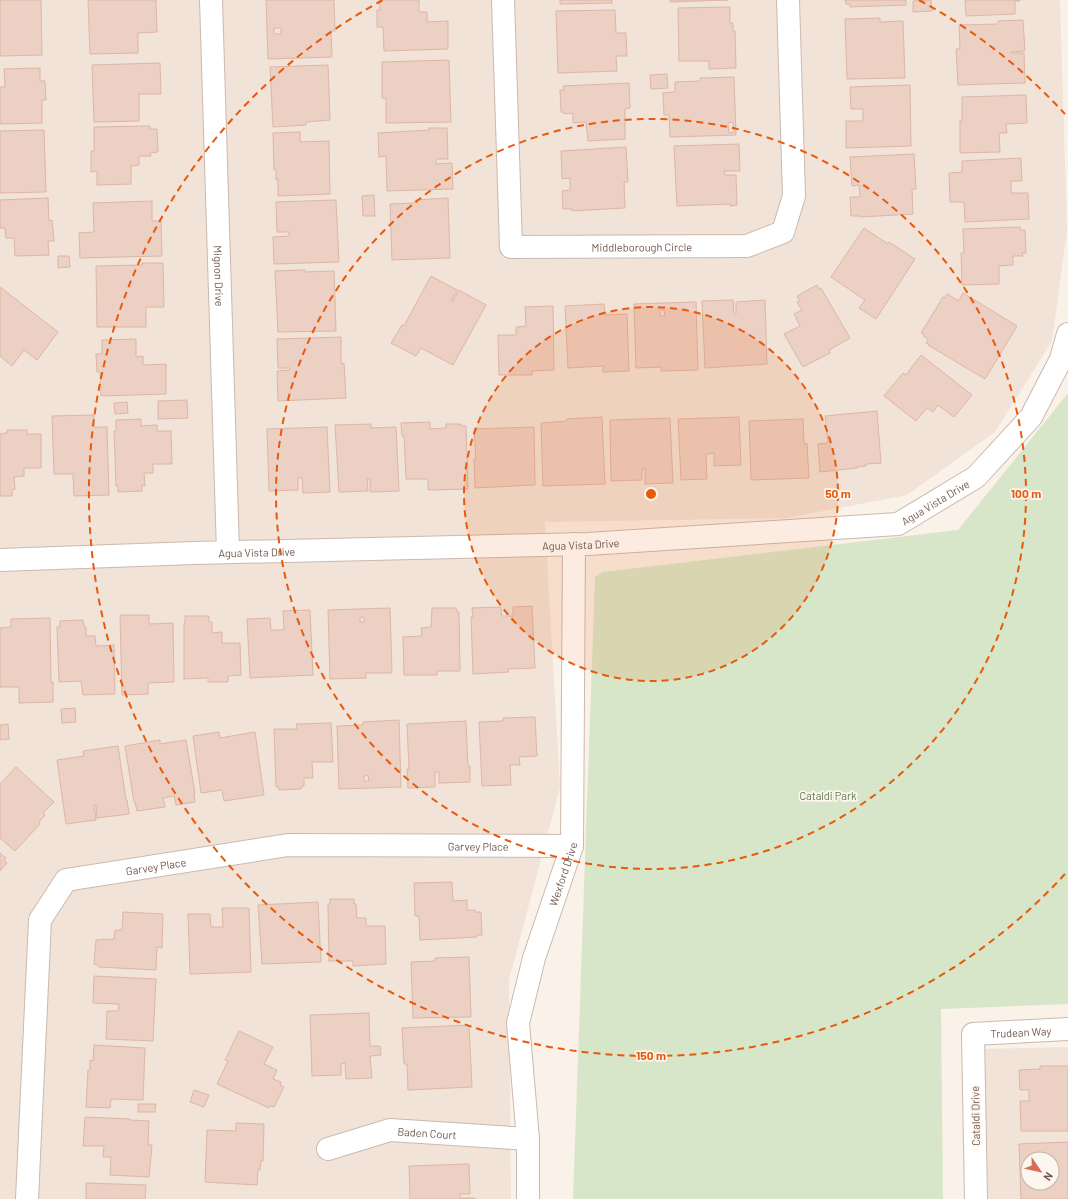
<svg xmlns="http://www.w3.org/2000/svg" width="1068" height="1199" viewBox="0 0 1068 1199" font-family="Barlow,sans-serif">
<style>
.residential{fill:#f1e3d7;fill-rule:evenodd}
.green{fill:#d7e6c8}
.building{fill:#ecd0c3;stroke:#ddb6a5;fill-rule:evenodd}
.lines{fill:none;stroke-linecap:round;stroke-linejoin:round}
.minor-casing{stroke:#cbb9af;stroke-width:24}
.minor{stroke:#fff;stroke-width:22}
.ring{fill:none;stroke:#e8590c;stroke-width:2;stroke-dasharray:7 5}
.labels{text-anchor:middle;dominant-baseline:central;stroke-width:3.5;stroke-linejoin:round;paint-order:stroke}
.street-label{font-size:11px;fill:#71584f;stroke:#fdf6ee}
.park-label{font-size:11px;fill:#5d7a4c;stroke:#fdf6ee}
.centre{fill:#e8590c;stroke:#fdf6ee;stroke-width:2}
.ring-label{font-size:12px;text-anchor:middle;font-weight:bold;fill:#e8590c;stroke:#fdf6ee;stroke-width:3.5;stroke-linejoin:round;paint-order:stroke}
</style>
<rect width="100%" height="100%" fill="#faf1e8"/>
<g class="residential">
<path d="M0,0H1060L1067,230L1052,341L995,432L907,495L787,518L545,522L560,787L509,980L511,1199H0Z"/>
<path d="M1068,1047V1199H988L983,1049ZM1028,1159H1052V1183H1028Z"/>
</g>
<path class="green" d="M1068,393V1004L941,1009L943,1199H573L595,577L603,572L958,530Z"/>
<g class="building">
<path d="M0,0H41L42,55L0,56Z"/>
<path d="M88,0H156L157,32L138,33V53L90,54Z"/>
<path d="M266,0H334L335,31H331L332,57L268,59ZM274,28H281V34H274Z"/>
<path d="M379,0H419V12H427V22L448,21V49L384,51L383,27H377V10H380Z"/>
<path d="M560,0H612V3L560,4Z"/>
<path d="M670,0H728L670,2Z"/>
<path d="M845,0H906V5L850,7V4H846Z"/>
<path d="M931,0L932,11L913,12V1Z"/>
<path d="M965,0H1020V1H1015V14L966,16Z"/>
<path d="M730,7V23H733V31H735L736,68L709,69V61H679L678,8Z"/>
<path d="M615,10L616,33H626L627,56H616L617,71L558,73L556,11Z"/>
<path d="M880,18V22L903,21L905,78L847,79L845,19Z"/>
<path d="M1023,20L1025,51L1011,52V53H1024L1025,83L958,85L956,49H960L959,25L998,24V21Z"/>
<path d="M449,60L451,122L386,123V98H382V62Z"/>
<path d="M160,63L161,94H139V121L94,122L92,65Z"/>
<path d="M328,65L330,120L306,122V125L273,127L270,67Z"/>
<path d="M40,68V81H45L46,100H42V123L0,124V87H5L4,69Z"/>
<path d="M667,74L668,88L651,89L650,75Z"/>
<path d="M734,77L736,135L670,137L669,115H664L663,93L675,92V82L700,81V78ZM733,122L734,132L729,133L728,123Z"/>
<path d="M629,83L630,108L625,109V139L588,141L586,122L573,123V113L564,114V112H561L560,90H564L563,86Z"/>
<path d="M910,85L911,146L846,148V121H863V109H851L850,87Z"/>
<path d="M1026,95L1027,123L1006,124L1007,133H999L1000,152L960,153V121H962V97Z"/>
<path d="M150,126V129H157L158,152L150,153L151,156H139V165L131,166V184L97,185V171L91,172V151H94V127Z"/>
<path d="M429,128H447L448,159H436V164L452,163L453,189L387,191L386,156L379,157L378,133L429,130Z"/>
<path d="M44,130L46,192L0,193V131Z"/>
<path d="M300,132V142L329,141L330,194L278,196V179L276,180V170H274L273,133Z"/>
<path d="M739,144L740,171H724L725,175H736L737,205L730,206V204L677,206L674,146Z"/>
<path d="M626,147L628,182H624L625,208L572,211V209H563L562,191L570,190V178L562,179L561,151Z"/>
<path d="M914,154L916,189H912L913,214L860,217V216H851L850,197H860L859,185L852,186L850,157Z"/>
<path d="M1021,158L1022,181H1011V193H1028L1029,219L965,222L964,202H950L949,173L962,172V161Z"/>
<path d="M374,195L375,216H363L362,196Z"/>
<path d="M48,198L49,221L52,220L54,241H48L49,255L15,256L14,238H6L5,228H0V200Z"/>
<path d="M448,198L450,258L392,260L390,204L415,203V200Z"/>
<path d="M336,200L339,262L274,264L273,237L289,236V232H277L276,202Z"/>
<path d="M152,201V221H161L162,256L80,258L79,233L94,232L93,203Z"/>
<path d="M1020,227V230H1025L1026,253H1022L1023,256H1013V265L999,266V284L962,285L961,253H964L963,229Z"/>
<path d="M864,228L888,244L889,242L915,259L876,319L859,308L865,300L831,277Z"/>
<path d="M58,256H69L70,267L58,268Z"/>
<path d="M142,263H163L164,307H146V327H97L96,266L142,265Z"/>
<path d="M305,270V272L334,271L336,331L278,332L275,271Z"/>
<path d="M431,276L457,290L451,301L452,302L459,290L486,305L453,365L421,348L416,356L391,343L402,325L404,326Z"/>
<path d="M817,285L819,289L821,288L850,338L829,350L830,353L803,367L784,334L800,326L794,314L802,310L797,302L800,301L797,296Z"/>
<path d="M0,287L58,332L37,360L24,350L12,366L0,356Z"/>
<path d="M963,293L1017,326L985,379L928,345L929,344L926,343L928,339L923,336L924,334L921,333L943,297L945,298L947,294L959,301Z"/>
<path d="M733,300L734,314H736V302L765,300L767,364L705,368L702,301Z"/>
<path d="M696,302L698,370L661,371V367L636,368L634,304ZM660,310H664L665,316H660Z"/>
<path d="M604,304L605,315L627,314L629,371L603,372V366L568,368L565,306Z"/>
<path d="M553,306L554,370L532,371V375H499L498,335H516V327L526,326L525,307Z"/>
<path d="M341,337V364L344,363L346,398L278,401L277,371L290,370V368H278L277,339Z"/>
<path d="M136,339V357L143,356V365L166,364V394L101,396L100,372H97L96,354H102V340Z"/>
<path d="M921,355L972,395L954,417L938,405L933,412L927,408L916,421L884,396L903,373L906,375Z"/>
<path d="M187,400L188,418L158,419V401Z"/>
<path d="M127,402L128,413L115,414L114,403Z"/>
<path d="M877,411L881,463L866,464V466L857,467V468L820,472L818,444L828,443L825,416Z"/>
<path d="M94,415V427H107L109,495L74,496L73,474H54L52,416Z"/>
<path d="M602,417L605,484L543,486L541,423L567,421V419Z"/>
<path d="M739,417L741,465L714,466V453L706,454L707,479L681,480L678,419Z"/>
<path d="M670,418L673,483L645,484V468L642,469V480L611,481L610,420Z"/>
<path d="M141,419V426L157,425V431H171L172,464H153V473H144L145,486L142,485V491L118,492V486H116L114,431H116V420Z"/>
<path d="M803,419L804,444L807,443L809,478L751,480L749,421Z"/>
<path d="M430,422V429L446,428V424H461V426H466L468,489L428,490V479H406L404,436H402L401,423Z"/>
<path d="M371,424V428L396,427L399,491L370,492V479H367L368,491L339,492L335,425Z"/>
<path d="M327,427L330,492L303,493L302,478H298V490L269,491L267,429Z"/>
<path d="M534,427L535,485L475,488L474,459H476L474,429Z"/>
<path d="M7,430H27V434H41V468H24V476L14,477L15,489L12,490V496H0V434L7,433Z"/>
<path d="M532,606L535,668L508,669L509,672L473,674L471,617H473L472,608L501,607L502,616H513V607Z"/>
<path d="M390,608L392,673H366V678L330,679L328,610ZM360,617H364V622H360Z"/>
<path d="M432,608H456L457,612H459L460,671H437V675H404L403,637L422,636L421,628L431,627Z"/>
<path d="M310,610L313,675L250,678L247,619L270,618L271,630H284L283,611Z"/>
<path d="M120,615H149V624L173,623L174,682L148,683V694L122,695Z"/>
<path d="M185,616H209V622H212V633L222,632V643H240L241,675L228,676V682H208V678L184,679V623L185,622Z"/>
<path d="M50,618L51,682H53V702L19,703V687H0V628L11,627V619Z"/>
<path d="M83,620L84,627H86V636H95L96,646L114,645L115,694L83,695L81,681L59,682L57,627H60V621Z"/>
<path d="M75,708L76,722L62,723L61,709Z"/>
<path d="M535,717L537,756L519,757L520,765H510L511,785L482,786L479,722L503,721V718Z"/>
<path d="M399,720L401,787L339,789L337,726L363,725V722ZM368,775L369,781H364V776Z"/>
<path d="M466,721L468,766H470V782L439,783V772H435V787L408,788L407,769H409L407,724Z"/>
<path d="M331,723L333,762H312L313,778H304V786L301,787V789L279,790L278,786L276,787L274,729H297L296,724Z"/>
<path d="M8,724L9,739L0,740V725Z"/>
<path d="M219,732L220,738L255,732L264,795L224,801L222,790L201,793L193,736Z"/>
<path d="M160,740V744L186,740L195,793L194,794L195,802L176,805L174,796L163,798L165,807L137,811L135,802H134L125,746Z"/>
<path d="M118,746L126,800H127L129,814L97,818L96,805H94L96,820L66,824L57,760L84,756L83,751Z"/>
<path d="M16,767L54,802L43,813L45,815L39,822L40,824L15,851L0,838V784Z"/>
<path d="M0,853L6,858L4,860L7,863L0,871Z"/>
<path d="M452,882L453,901L467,900V910H475V912H481L482,935H476L477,937L420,940L419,916H415L414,883Z"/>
<path d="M330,899H354V904H356L357,918H366V926H385L386,964L353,966V961H329L328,904H330Z"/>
<path d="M318,902L321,962L262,964L258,905Z"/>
<path d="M222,908H249L251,972L190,974L188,914H210L211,927H223Z"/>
<path d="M123,912L163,914L162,948L157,947L156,970L99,967L98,965L94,964L96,940L114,939L115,930H122Z"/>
<path d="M469,957L471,1017L413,1018L411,962L435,961V958Z"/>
<path d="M94,976L156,979L153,1041L106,1039L107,1011H118L119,1004L93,1003Z"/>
<path d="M369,1013L370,1046H380L381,1055L370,1056L372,1078L346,1079L345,1063L341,1064V1075L312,1076L310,1015Z"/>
<path d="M469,1025L472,1087L408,1090L407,1064H404L402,1028Z"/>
<path d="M239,1031L273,1047L264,1064L277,1070L273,1079L281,1082L280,1085L284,1087L274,1107L270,1106L269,1108L217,1084L228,1061L225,1060Z"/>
<path d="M94,1045L145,1048L143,1100L111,1099L110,1108L86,1107L88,1070H90V1060L93,1061Z"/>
<path d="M1040,1066H1068V1131H1021L1020,1101H1029V1090H1020L1019,1070L1040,1069Z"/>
<path d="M194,1090L209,1095L204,1107L190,1102Z"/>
<path d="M138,1104H156L155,1112H138Z"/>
<path d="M85,1117L130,1119V1120L149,1121L148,1145H152L149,1177L110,1175L111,1157H103L104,1146H83Z"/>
<path d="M236,1123L264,1124L263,1161H261L260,1170H258L257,1185L205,1182L207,1130L236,1131Z"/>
<path d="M1068,1142V1199H1021L1019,1144ZM1028,1159H1052V1183H1028Z"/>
<path d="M469,1164L470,1194H460V1198H475V1199H410L409,1166Z"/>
<path d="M86,1183L146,1185L145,1199H86Z"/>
</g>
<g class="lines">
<defs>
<g id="minor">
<path id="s1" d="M211,0L228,552"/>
<path id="s2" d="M503,0L511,247L747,246L783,232L794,196L788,0"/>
<path id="s3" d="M0,560L194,553L588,544L898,524L976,477L1031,417L1061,359L1068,334"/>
<path id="s4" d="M328,1149L390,1130L528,1139"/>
<path id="s5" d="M27,1199L40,920L66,880L288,845L572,846"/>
<path id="s6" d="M528,1199V1139L518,1023L534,958L572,846L574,544"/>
<path id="s7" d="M976,1199L973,1034L1068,1029"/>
</g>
</defs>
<use href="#minor" class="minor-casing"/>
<use href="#minor" class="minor"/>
</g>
<circle cx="651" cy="494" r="187" fill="#e8590c" fill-opacity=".12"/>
<g class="ring">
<circle cx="651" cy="494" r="187"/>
<circle cx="651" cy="494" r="375"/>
<path d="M1065 874A562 562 0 1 1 383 0M919 0A562 562 0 0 1 1065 114"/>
</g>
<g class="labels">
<g class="street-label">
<text stroke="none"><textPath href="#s2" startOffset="378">Middleborough Circle</textPath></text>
<text stroke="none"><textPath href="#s1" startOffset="276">Mignon Drive</textPath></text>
<text stroke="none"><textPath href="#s3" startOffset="942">Agua Vista Drive</textPath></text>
<text stroke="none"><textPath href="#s3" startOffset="581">Agua Vista Drive</textPath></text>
<text stroke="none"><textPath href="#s3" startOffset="257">Agua Vista Drive</textPath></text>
<text stroke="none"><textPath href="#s5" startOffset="742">Garvey Place</textPath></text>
<text stroke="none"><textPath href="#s5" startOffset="418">Garvey Place</textPath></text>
<text stroke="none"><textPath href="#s6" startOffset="332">Wexford Drive</textPath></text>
<text stroke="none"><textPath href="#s7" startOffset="213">Trudean Way</textPath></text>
<text transform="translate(975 1116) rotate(-91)">Cataldi Drive</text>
<text stroke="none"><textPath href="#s4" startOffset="102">Baden Court</textPath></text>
</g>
<g class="park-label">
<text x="828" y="795">Cataldi Park</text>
</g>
</g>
<circle cx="651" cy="494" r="6" class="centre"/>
<g class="ring-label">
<text x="838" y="498">50 m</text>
<text x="1026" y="498">100 m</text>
<text x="651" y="1060">150 m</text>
</g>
<g transform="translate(1040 1171) rotate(124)"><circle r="19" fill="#fdf6ee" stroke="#c5b7ae"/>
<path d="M0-3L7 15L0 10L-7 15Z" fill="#d56d5c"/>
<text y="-6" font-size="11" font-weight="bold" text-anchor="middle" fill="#71584f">N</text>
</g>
</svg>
